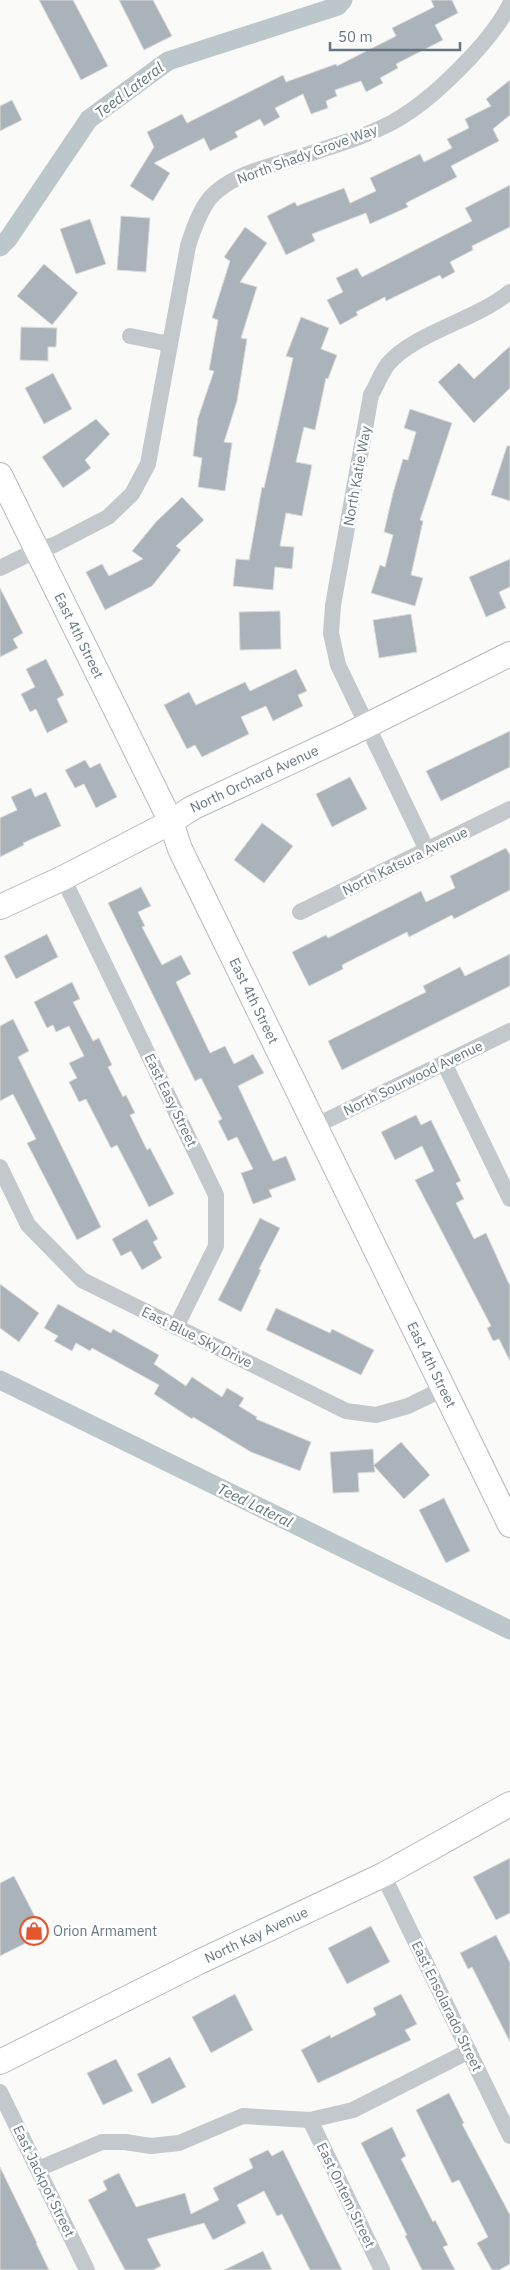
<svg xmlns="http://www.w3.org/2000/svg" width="510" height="2270" viewBox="0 0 510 2270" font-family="'IBM Plex Sans',sans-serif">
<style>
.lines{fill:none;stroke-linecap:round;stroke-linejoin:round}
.canal{stroke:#bbc7cb;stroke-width:19}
.building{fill:#aab3b9;stroke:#dcdcda}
.secondary-casing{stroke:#b3babf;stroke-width:26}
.street{stroke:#c3c8cc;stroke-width:16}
.secondary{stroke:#fff;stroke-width:24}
.labels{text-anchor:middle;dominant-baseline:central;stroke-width:5;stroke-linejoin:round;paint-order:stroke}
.street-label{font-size:14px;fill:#657683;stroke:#fff}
.poi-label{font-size:14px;fill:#657683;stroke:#fff;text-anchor:start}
.water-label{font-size:15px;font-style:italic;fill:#60757c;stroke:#fff}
</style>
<rect width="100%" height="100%" fill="#fafaf8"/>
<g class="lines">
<g class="canal">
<path d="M0,247L8,239L89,119L168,61L338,6L343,0"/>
<path d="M0,1380L510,1630"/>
</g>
</g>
<g class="building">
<path d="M39,0H73L108,66L81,80Z"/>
<path d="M119,0H153L172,36L144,50Z"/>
<path d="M431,0H452L458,13L435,25L443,40L396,64L398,68L380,78L383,83L366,92L361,81L335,90L337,96L326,101L328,108L311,114L303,94L275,108L280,117L264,126L260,119L235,132L238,137L210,151L204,138L154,163L170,173L153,201L130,186L154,147L147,132L182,114L187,123L283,75L286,82L336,64L337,66L396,36L392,28L434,7Z"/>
<path d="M510,80V115L493,129L499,141L451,166L457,177L406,203L408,207L370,224L366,213L312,234L315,241L286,255L267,216L295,202L297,206L344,188L350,203L376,191L370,178L420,154L424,162L452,148L447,139L469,128L465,119L491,106L486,99Z"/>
<path d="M12,100L22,120L0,131V106Z"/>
<path d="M510,185V227L472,246L473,250L450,262L455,272L442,279L440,275L386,301L385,297L356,312L358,315L340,325L327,300L343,292L336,278L357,268L362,277L472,221L465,208Z"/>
<path d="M121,216L150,218L146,272L117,270Z"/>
<path d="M90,219L106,264L76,274L60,229Z"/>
<path d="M245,227L267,243L240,282L257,287L241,338L247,339L237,401L224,442L232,443L225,491L198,487L202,458L193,456L198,418L214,371L209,370L218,320L212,318L230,261L224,257Z"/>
<path d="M44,264L78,293L52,325L17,296Z"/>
<path d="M301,317L329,328L321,349L337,355L328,379L326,378L315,430L304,427L296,462L312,465L302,516L286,513L280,546L294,547L292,569L275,567L273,590L233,586L236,559L249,560L262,487L264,488L293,358L286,356Z"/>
<path d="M21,327L57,328L56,347H48V361L20,360Z"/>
<path d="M510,346V388L474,423L438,382L459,363L474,379Z"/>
<path d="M53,373L72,409L44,424L25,388Z"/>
<path d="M410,409L452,423L420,520L423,521L411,575L423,578L415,606L371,593L380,565L385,567L393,535L384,532L393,493L403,459L408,460L416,432L404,428Z"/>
<path d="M96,419L110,434L85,460L91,468L63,488L42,457Z"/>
<path d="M507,446H510V501L491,495Z"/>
<path d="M182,497L204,520L176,546L181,550L152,586L105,610L86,572L102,564L109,576L143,559L132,551L156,522Z"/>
<path d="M510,559V587L499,592L506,608L486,617L469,577Z"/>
<path d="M0,588L23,633L13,639L18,648L0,657Z"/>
<path d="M280,611L281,649L240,650L239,612Z"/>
<path d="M411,614L417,652L379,658L373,620Z"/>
<path d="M46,659L64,695L57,699L68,722L47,733L36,709L30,712L21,694L35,687L26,669Z"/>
<path d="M296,669L307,691L298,695L303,706L273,721L266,706L241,717L249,734L202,757L195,745L187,749L164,705L189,692L196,705L245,682L250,691Z"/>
<path d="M510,731V767L441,801L426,771Z"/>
<path d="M85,760L90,768L100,763L117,797L96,808L84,784L75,788L65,770Z"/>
<path d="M350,777L367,809L332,827L316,794Z"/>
<path d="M31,788L35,797L46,792L61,826L23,843L24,845L0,857V818L17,810L11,797Z"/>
<path d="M262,823L293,846L264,883L234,860Z"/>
<path d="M506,848L510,855V890L454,919L452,915L409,937L407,932L342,965L343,969L309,986L292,952L326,935L328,938L421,891L426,902L455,888L450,876Z"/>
<path d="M141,887L151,906L138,912L145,926L142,927L162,965L181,955L191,974L176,982L210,1053L225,1046L234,1064L253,1054L264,1073L238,1086L273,1161L286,1156L296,1180L269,1190L272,1197L253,1204L241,1173L253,1169L237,1137L228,1141L218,1121L222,1119L201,1078L195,1081L108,903Z"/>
<path d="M47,934L58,957L16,979L4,956Z"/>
<path d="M510,954V986L342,1070L328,1041L426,992L423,986L460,967L465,976Z"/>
<path d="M72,982L80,999L73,1002L93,1041L99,1038L112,1065L108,1067L123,1097L126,1095L135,1113L130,1115L147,1150L150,1148L174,1194L149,1207L117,1145L111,1148L86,1099L79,1102L69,1082L77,1078L69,1063L84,1056L69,1026L56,1032L53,1025L47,1028L34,1002Z"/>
<path d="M13,1019L29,1051L18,1057L101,1227L77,1240L27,1143L36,1139L13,1094L0,1101V1026Z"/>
<path d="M416,1115L421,1125L431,1120L461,1181L456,1183L464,1199L456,1203L474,1239L486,1233L510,1286V1361L499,1339L493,1341L487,1328L491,1326L415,1180L434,1171L422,1146L395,1160L381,1132Z"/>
<path d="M260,1218L280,1228L259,1269L261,1270L241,1312L218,1300Z"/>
<path d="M147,1219L158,1239L153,1242L162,1258L142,1270L131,1251L121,1256L112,1239Z"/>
<path d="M0,1284L39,1313L19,1342L0,1328Z"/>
<path d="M58,1304L111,1333L113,1329L159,1355L154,1364L186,1386L192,1377L222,1397L227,1388L244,1398L239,1406L257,1417L256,1419L311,1442L300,1471L251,1452L193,1417L192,1419L154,1394L159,1385L92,1348L90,1351L76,1343L72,1351L54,1341L58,1336L44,1328Z"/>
<path d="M276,1308L330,1333L332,1329L374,1350L361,1375L266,1330Z"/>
<path d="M401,1442L430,1475L404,1499L374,1466L375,1472L358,1473L359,1492L333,1493L330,1452L373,1449L374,1465Z"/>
<path d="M444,1498L470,1551L446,1563L419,1510Z"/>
<path d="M510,1858V1913L496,1920L473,1877Z"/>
<path d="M14,1876L44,1934L0,1956V1883Z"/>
<path d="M371,1926L390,1962L347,1984L328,1948Z"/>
<path d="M496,1935L510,1963V2042L472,1967L468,1969L460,1953Z"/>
<path d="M235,1994L253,2030L211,2053L192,2017Z"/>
<path d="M401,1994L417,2024L405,2030L411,2040L318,2083L301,2050L330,2035L331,2038L376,2015L373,2008Z"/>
<path d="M170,2057L186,2087L152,2104L137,2074Z"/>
<path d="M116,2059L133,2091L103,2105L87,2073Z"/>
<path d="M449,2093L464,2123L462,2124L510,2215V2264L499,2270H492L477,2243L488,2237L459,2180L452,2183L416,2110Z"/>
<path d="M392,2127L406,2156L401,2159L433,2222L435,2220L448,2245L443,2247L455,2270H422L405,2236L407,2235L361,2143Z"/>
<path d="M268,2150L272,2156L283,2150L342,2270H310L282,2214L277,2216L264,2191L237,2205L246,2223L213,2240L204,2223L147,2239L161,2266L153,2270H125L88,2200L107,2190L103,2181L119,2173L136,2207L185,2193L191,2214L219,2200L213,2188L253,2168L249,2159Z"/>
<path d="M0,2167L37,2243H36L49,2270H0Z"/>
<path d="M263,2251L272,2270H224Z"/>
</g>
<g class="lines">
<defs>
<g id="secondary">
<path id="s1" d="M0,475L171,822L180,849L510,1525"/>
<path id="s2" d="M0,907L63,878L171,822L192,808L348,735L510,654"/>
<path id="s3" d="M0,2062L199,1962L383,1875L510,1804"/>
</g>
</defs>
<use href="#secondary" class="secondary-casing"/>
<g class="street">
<path d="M130,336L170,344"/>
<path d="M0,568L37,550L54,545L108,517L132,494L148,464L188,246C193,230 199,212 210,198C231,174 269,167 299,157C330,147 362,138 391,123C421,107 446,83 470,58C485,42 500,24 510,4"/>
<path d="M427,850L338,665L331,633L333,605L371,395C377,385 381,373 388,364C414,333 476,320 510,292"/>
<path d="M63,878L216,1195V1246L176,1327"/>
<path d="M300,912L510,809"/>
<path d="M444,1063L510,1199"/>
<path d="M315,1126L510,1031"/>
<path d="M0,1167L28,1225L82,1280L346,1411L376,1415L408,1406L443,1389"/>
<path d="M383,1875L510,2136"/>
<path d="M0,2092L87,2270"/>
<path d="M310,2120L382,2270"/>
<path d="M38,2169L102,2142H125L151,2146L179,2143L243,2116L310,2120L353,2110L469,2051"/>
</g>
<use href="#secondary" class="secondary"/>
</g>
<defs>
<symbol id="shop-ring" viewBox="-11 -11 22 22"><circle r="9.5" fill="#fff" stroke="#e4572e" stroke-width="1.5"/><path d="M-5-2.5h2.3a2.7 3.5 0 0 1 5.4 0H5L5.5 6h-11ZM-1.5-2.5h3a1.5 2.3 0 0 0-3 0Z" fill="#e4572e"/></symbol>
</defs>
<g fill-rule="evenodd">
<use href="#shop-ring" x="18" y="1915" width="32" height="32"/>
</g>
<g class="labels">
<g class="street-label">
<text transform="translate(307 154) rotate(-20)">North Shady Grove Way</text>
<text transform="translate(357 476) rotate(-80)">North Katie Way</text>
<text stroke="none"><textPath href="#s1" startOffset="179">East 4th Street</textPath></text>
<text stroke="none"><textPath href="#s2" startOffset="285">North Orchard Avenue</textPath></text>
<text transform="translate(405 861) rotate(-26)">North Katsura Avenue</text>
<text stroke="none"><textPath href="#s1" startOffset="584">East 4th Street</textPath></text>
<text transform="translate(413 1078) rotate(-26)">North Sourwood Avenue</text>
<text transform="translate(171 1100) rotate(64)">East Easy Street</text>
<text transform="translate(197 1337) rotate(26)">East Blue Sky Drive</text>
<text stroke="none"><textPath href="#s1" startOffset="989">East 4th Street</textPath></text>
<text stroke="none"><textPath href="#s3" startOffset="286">North Kay Avenue</textPath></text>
<text transform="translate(447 2006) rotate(64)">East Ensolarado Street</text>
<text transform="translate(44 2181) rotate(64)">East Jackpot Street</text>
<text transform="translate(346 2195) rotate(64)">East Ontem Street</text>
</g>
<g class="poi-label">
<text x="53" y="1931">Orion Armament</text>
</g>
<g class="water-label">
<text transform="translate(129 90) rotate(-37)">Teed Lateral</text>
<text transform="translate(255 1505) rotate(26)">Teed Lateral</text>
</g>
</g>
<path d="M330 42v8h130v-8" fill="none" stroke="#657683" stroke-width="2.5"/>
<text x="338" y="42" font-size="15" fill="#657683" stroke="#ffffff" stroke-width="4" paint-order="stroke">50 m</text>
</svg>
